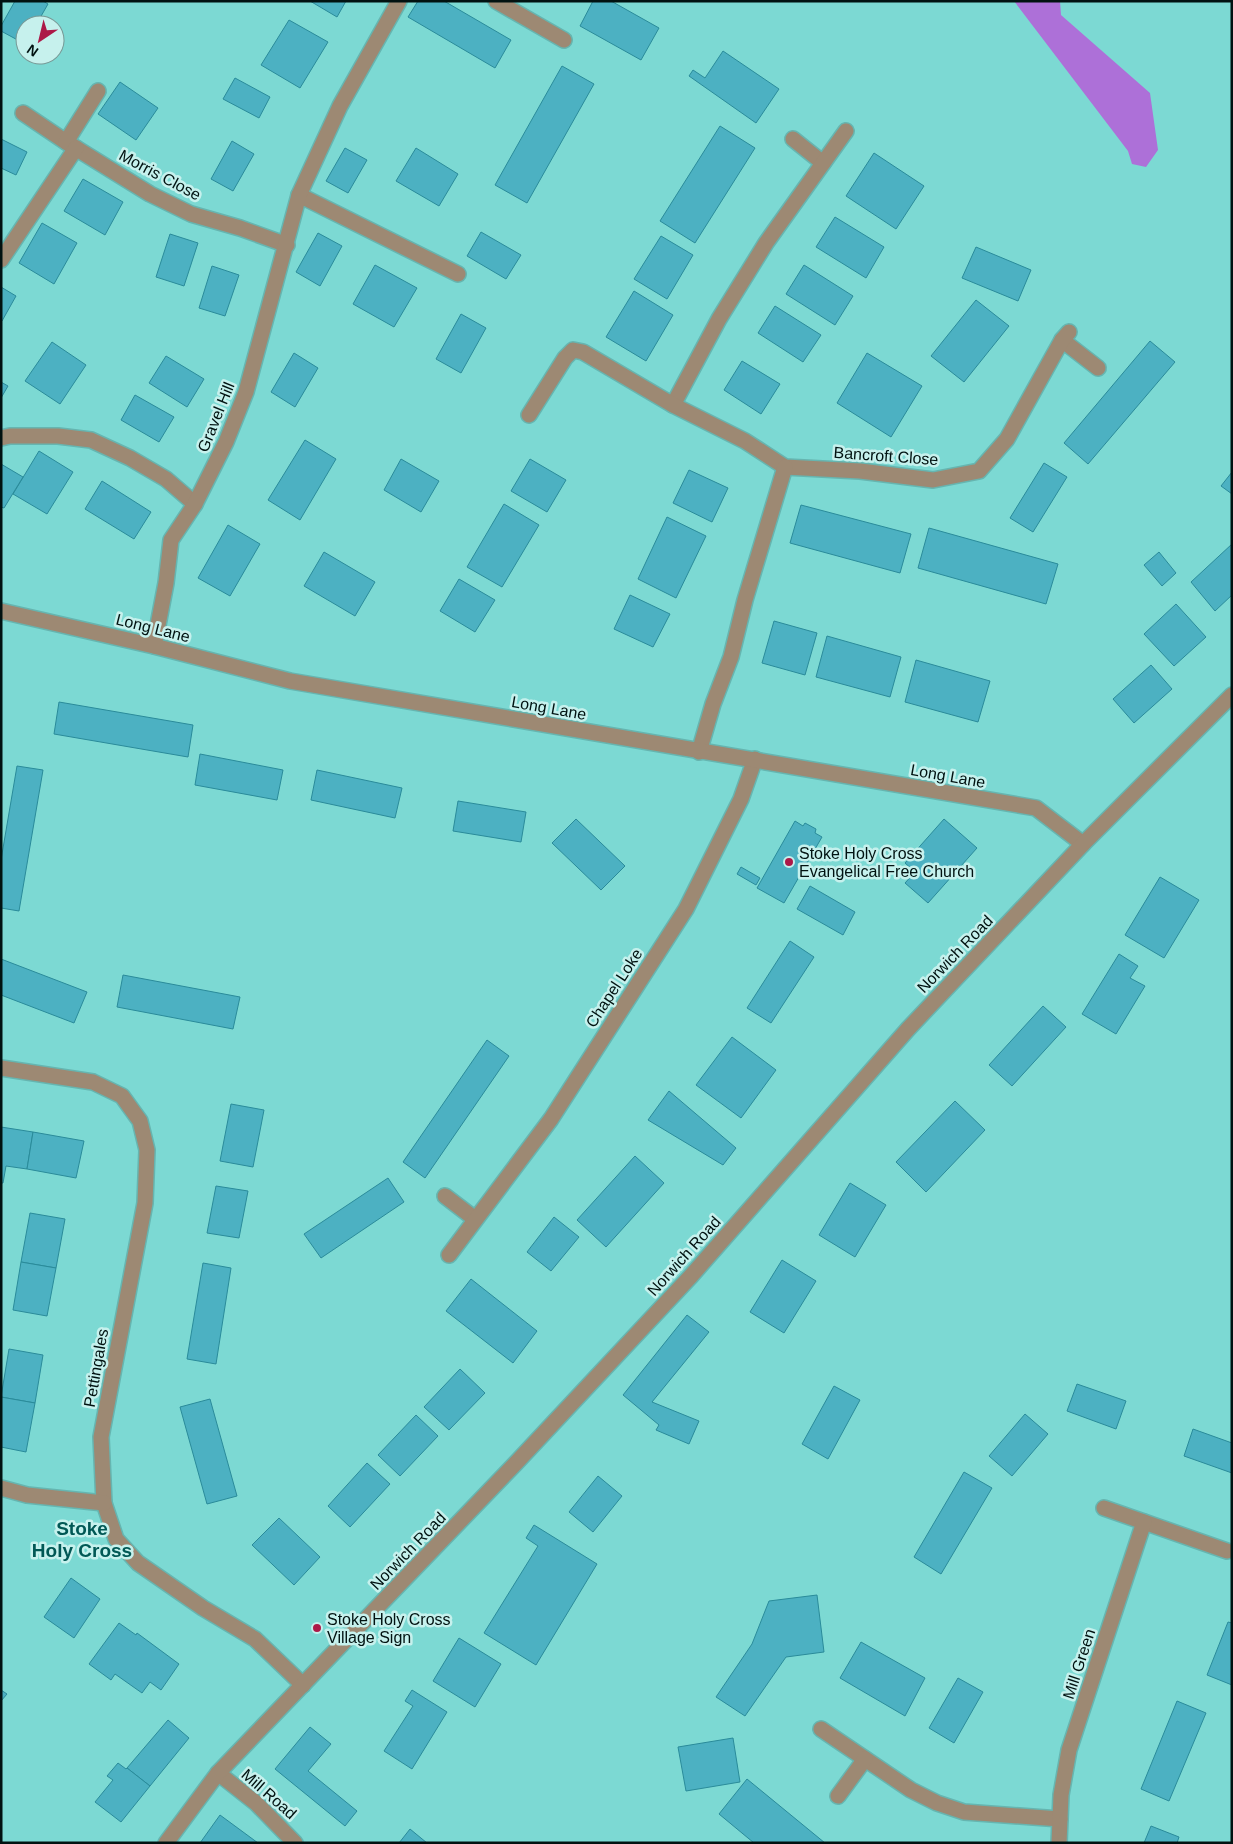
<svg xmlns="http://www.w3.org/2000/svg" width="1233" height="1844" viewBox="0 0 1233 1844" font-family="Arial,sans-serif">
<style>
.forest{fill:#ad70d8}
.building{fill:#4cb1c2;stroke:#2a8b9a}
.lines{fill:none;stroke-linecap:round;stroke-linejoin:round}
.minor-casing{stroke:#66b5b0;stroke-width:18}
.tertiary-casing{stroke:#66b5b0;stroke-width:18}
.minor{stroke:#9d8973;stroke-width:15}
.tertiary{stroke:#9d8973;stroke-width:15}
.poi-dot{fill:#ac1948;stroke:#c6f1ed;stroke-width:2}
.labels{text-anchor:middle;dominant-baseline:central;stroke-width:5;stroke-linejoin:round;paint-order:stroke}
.street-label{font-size:16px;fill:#011211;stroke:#c6f1ed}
.poi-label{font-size:16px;fill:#011211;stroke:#c6f1ed;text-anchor:start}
.quarter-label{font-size:19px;font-weight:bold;fill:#015855;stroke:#c6f1ed}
</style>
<rect width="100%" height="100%" fill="#7cd9d3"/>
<path class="forest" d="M1014,1H1060L1061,15L1150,93L1158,150L1146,167L1132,164L1128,151Z"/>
<g class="building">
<path d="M15,1H43L48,4L36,25H25V44L1,31V26Z"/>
<path d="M310,1H346L337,17Z"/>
<path d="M418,1H444L511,40L495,68L408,17Z"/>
<path d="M593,1H611L659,28L641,60L580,26Z"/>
<path d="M289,20L328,42L300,88L261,65Z"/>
<path d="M723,51L779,89L756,123L689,76L693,70L705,78Z"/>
<path d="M562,66L594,84L527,203L495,185Z"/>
<path d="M235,78L270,97L259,118L223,99Z"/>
<path d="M120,82L158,108L136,140L98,114Z"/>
<path d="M720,126L755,148L695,243L660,221Z"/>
<path d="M1,139L27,152L16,175L1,168Z"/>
<path d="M232,141L254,154L233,191L211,179Z"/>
<path d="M345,148L367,160L348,193L326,181Z"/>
<path d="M416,148L458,174L439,206L396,181Z"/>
<path d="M874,153L924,186L896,229L846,196Z"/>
<path d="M83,179L123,202L105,235L64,211Z"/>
<path d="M835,217L884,247L866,278L816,247Z"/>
<path d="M42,223L77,243L54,284L19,263Z"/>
<path d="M481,232L521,255L506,279L467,256Z"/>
<path d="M318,233L342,246L320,286L296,272Z"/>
<path d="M170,234L198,243L184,286L156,277Z"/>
<path d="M661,236L693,255L667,299L634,279Z"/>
<path d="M976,247L1031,270L1018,301L962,278Z"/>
<path d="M375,265L417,288L394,327L353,304Z"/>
<path d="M804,265L853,296L835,325L786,294Z"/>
<path d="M212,266L239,275L225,316L199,308Z"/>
<path d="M1,287L16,296L2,321H1Z"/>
<path d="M634,291L673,315L646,361L606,337Z"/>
<path d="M976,300L1009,326L964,382L931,356Z"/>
<path d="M775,306L821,335L803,362L758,333Z"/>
<path d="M461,314L486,328L461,373L436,359Z"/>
<path d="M1150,341L1175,362L1088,464L1064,443Z"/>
<path d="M52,342L86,365L60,404L25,381Z"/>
<path d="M294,353L318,368L295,407L271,392Z"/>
<path d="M867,353L922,386L891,437L837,403Z"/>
<path d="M166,356L204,379L187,407L149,383Z"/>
<path d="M742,361L780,384L761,414L724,390Z"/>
<path d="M1,382L8,386L1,398Z"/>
<path d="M135,395L174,417L159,442L121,420Z"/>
<path d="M305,440L336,459L300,520L268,500Z"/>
<path d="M39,451L73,472L47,514L13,494Z"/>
<path d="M401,459L439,481L421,512L384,490Z"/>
<path d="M530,459L566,480L547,512L511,491Z"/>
<path d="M1044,463L1067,477L1033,532L1010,518Z"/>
<path d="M1,464L23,477L4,508L1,507Z"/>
<path d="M689,470L728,488L712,522L673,503Z"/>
<path d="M1232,472V494L1221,486Z"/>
<path d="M102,481L151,512L134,539L85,509Z"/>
<path d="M504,504L539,525L502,587L467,567Z"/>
<path d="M801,505L911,534L900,573L790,543Z"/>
<path d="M667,517L706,536L676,598L638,579Z"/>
<path d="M228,525L260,544L230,596L198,578Z"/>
<path d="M929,528L1058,564L1046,604L918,568Z"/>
<path d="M1232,544V595L1215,611L1191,582Z"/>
<path d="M324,552L375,582L355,616L304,586Z"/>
<path d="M1159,552L1176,573L1162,586L1144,565Z"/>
<path d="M459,579L495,600L475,632L440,611Z"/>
<path d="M630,595L670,614L653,647L614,629Z"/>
<path d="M1176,604L1206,637L1174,666L1144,634Z"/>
<path d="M774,621L817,633L805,675L762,663Z"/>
<path d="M827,636L901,657L890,697L816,677Z"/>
<path d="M916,660L990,681L978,722L905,702Z"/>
<path d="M1151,665L1172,689L1134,723L1113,699Z"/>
<path d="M59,702L193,725L188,757L54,734Z"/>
<path d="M200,754L283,770L277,800L195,785Z"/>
<path d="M17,766L43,770L19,911L1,908V860Z"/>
<path d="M317,770L402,788L395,818L311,800Z"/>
<path d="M458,801L526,812L521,842L453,831Z"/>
<path d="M576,819L625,866L601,890L552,843Z"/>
<path d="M944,819L977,848L928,903L905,883L915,872L905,863Z"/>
<path d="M795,821L803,826L805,823L816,829L815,833L822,837L784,903L757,888Z"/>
<path d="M741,867L760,878L756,885L737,874Z"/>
<path d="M1160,877L1199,900L1164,958L1125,935Z"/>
<path d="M810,886L855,912L843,935L797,909Z"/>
<path d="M790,941L814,957L771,1023L747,1008Z"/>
<path d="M1119,954L1138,966L1130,978L1145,986L1116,1034L1082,1014Z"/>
<path d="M1,959L87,992L74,1023L1,995Z"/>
<path d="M123,975L240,997L233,1029L117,1007Z"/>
<path d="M1043,1006L1066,1027L1012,1086L989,1065Z"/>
<path d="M732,1037L776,1070L741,1118L696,1085Z"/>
<path d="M487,1040L509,1056L425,1178L403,1162Z"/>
<path d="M669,1091L736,1148L723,1165L648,1120Z"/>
<path d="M955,1101L985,1130L926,1192L896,1162Z"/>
<path d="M231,1104L264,1110L253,1167L220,1161Z"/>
<path d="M1,1127L33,1132L27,1169L6,1166L3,1183H1Z"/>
<path d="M33,1132L84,1141L76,1178L27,1169Z"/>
<path d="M635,1156L664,1183L606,1247L577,1220Z"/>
<path d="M388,1178L404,1202L321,1258L304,1234Z"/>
<path d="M850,1183L886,1205L855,1257L819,1235Z"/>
<path d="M216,1186L248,1191L239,1238L207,1233Z"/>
<path d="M30,1213L65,1219L56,1268L21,1262Z"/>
<path d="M554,1217L579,1237L551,1271L527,1252Z"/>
<path d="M782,1260L816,1281L784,1333L750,1312Z"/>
<path d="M21,1262L56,1268L47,1316L13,1310Z"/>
<path d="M203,1263L231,1268L216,1364L187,1359Z"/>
<path d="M471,1279L537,1331L513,1363L446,1311Z"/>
<path d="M687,1315L709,1332L652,1402L699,1421L689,1444L656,1430L659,1425L623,1395Z"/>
<path d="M9,1349L43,1355L35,1403L1,1397Z"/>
<path d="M460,1369L485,1393L449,1430L424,1407Z"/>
<path d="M1077,1384L1126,1401L1116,1429L1067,1411Z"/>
<path d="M834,1386L860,1400L828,1459L802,1444Z"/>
<path d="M1,1397L35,1403L26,1452L1,1447Z"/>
<path d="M210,1399L237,1496L207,1504L180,1407Z"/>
<path d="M1025,1414L1048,1434L1012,1476L989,1456Z"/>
<path d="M416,1415L438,1436L400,1476L378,1455Z"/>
<path d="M1193,1429L1232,1443V1473L1184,1456Z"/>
<path d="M367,1463L390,1484L350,1527L328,1506Z"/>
<path d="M964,1472L992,1488L941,1574L914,1557Z"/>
<path d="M598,1476L622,1496L593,1532L569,1512Z"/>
<path d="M279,1518L320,1557L294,1585L252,1545Z"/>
<path d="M534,1525L597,1564L536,1665L484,1633L538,1546L526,1538Z"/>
<path d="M71,1578L100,1599L74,1638L44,1617Z"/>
<path d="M817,1595L824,1652L786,1657L745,1716L716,1697L752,1644L769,1601Z"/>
<path d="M1228,1622L1232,1623V1685L1207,1675Z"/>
<path d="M119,1623L136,1635L137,1633L179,1664L161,1690L150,1682L142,1693L115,1674L111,1680L89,1664Z"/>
<path d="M459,1638L501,1664L475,1707L433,1681Z"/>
<path d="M861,1642L925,1678L905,1716L840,1678Z"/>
<path d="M958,1678L983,1692L954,1743L929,1728Z"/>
<path d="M1,1690L7,1694L1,1701Z"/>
<path d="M412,1690L447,1712L412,1769L384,1751L413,1706L405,1701Z"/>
<path d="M1177,1701L1206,1713L1169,1801L1141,1789Z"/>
<path d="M168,1720L189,1738L150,1786L127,1768Z"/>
<path d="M310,1727L331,1744L308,1771L357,1811L345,1826L275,1769Z"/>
<path d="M733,1738L740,1782L686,1791L678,1747Z"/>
<path d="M118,1763L126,1769L127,1768L150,1786L121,1822L95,1802L113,1780L107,1776Z"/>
<path d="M747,1779L825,1843H754L719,1814Z"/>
<path d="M220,1815L258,1843H200Z"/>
<path d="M1151,1826L1179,1837L1177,1843H1144Z"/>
<path d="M410,1829L427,1843H399Z"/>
</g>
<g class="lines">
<defs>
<g id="minor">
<path d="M496,1L564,40"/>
<path d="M23,113L66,142L150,194L191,214L240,228L287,245"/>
<path d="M793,139L823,163"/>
<path d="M66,142L98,91"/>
<path d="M299,195L458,274"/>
<path d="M1,260L76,148"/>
<path d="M1062,340L1098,368"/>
<path d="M673,405L719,319L766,243L846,131"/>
<path d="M529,415L565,358L573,350L583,352L673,405L745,441L785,467L860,471L933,480L979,471L1007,439L1062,340L1069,332"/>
<path d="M1,438L10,436H58L91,440L130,458L166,479L195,504"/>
<path d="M154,646L166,583L171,540L195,504L226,442L246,392L299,195L340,106L399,1"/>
<path d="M699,752L713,704L731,657L745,600L785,467"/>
<path d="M1,1068L93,1082L122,1096L140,1121L147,1150L145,1203L101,1437L104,1503L116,1539L138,1563L203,1608L255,1639L303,1685"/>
<path d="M445,1196L475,1219"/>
<path d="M449,1255L551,1119L686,909L741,799L755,759"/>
<path d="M1,1488L27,1495L104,1503"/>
<path d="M1104,1508L1227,1551"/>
<path d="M821,1729L911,1790L937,1803L964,1812L1060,1819"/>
<path d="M838,1796L865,1759"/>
<path d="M1059,1843L1061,1795L1069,1750L1144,1522"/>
</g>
<g id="tertiary">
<path d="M1,611L154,646L290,681L1036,808L1083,844"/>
<path d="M218,1773L256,1803L295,1843"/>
<path d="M166,1843L218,1773L515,1464L691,1276L908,1029L1083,844L1232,695"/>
</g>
</defs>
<use href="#minor" class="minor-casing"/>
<use href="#tertiary" class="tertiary-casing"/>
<use href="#minor" class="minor"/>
<use href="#tertiary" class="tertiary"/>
</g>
<g class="poi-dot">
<circle cx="789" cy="862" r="5"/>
<circle cx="317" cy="1628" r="5"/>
</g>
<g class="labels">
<g class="street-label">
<text transform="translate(160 175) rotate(28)">Morris Close</text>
<text transform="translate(216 417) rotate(-68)">Gravel Hill</text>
<text transform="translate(886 456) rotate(4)">Bancroft Close</text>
<text transform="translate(153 628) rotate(14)">Long Lane</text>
<text transform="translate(549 708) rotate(10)">Long Lane</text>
<text transform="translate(948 776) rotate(10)">Long Lane</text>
<text transform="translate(955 954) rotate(-46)">Norwich Road</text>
<text transform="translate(614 988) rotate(-57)">Chapel Loke</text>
<text transform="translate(684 1256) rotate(-48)">Norwich Road</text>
<text transform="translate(96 1368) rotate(-80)">Pettingales</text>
<text transform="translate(408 1551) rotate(-46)">Norwich Road</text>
<text transform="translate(1079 1664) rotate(-72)">Mill Green</text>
<text transform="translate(269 1794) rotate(41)">Mill Road</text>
</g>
<g class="poi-label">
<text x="799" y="853">Stoke Holy Cross<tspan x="799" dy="18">Evangelical Free Church</tspan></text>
<text x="327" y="1619">Stoke Holy Cross<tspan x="327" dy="18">Village Sign</tspan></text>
</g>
<g class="quarter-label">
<text x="82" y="1528">Stoke<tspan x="82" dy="22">Holy Cross</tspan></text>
</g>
</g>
<rect width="1233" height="1844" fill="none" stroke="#011211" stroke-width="5"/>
<g transform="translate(40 40) rotate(215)"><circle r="24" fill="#c6f1ed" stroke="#779895"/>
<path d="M0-4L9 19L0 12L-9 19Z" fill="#ac1948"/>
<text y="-8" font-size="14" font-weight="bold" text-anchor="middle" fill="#011211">N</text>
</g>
</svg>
